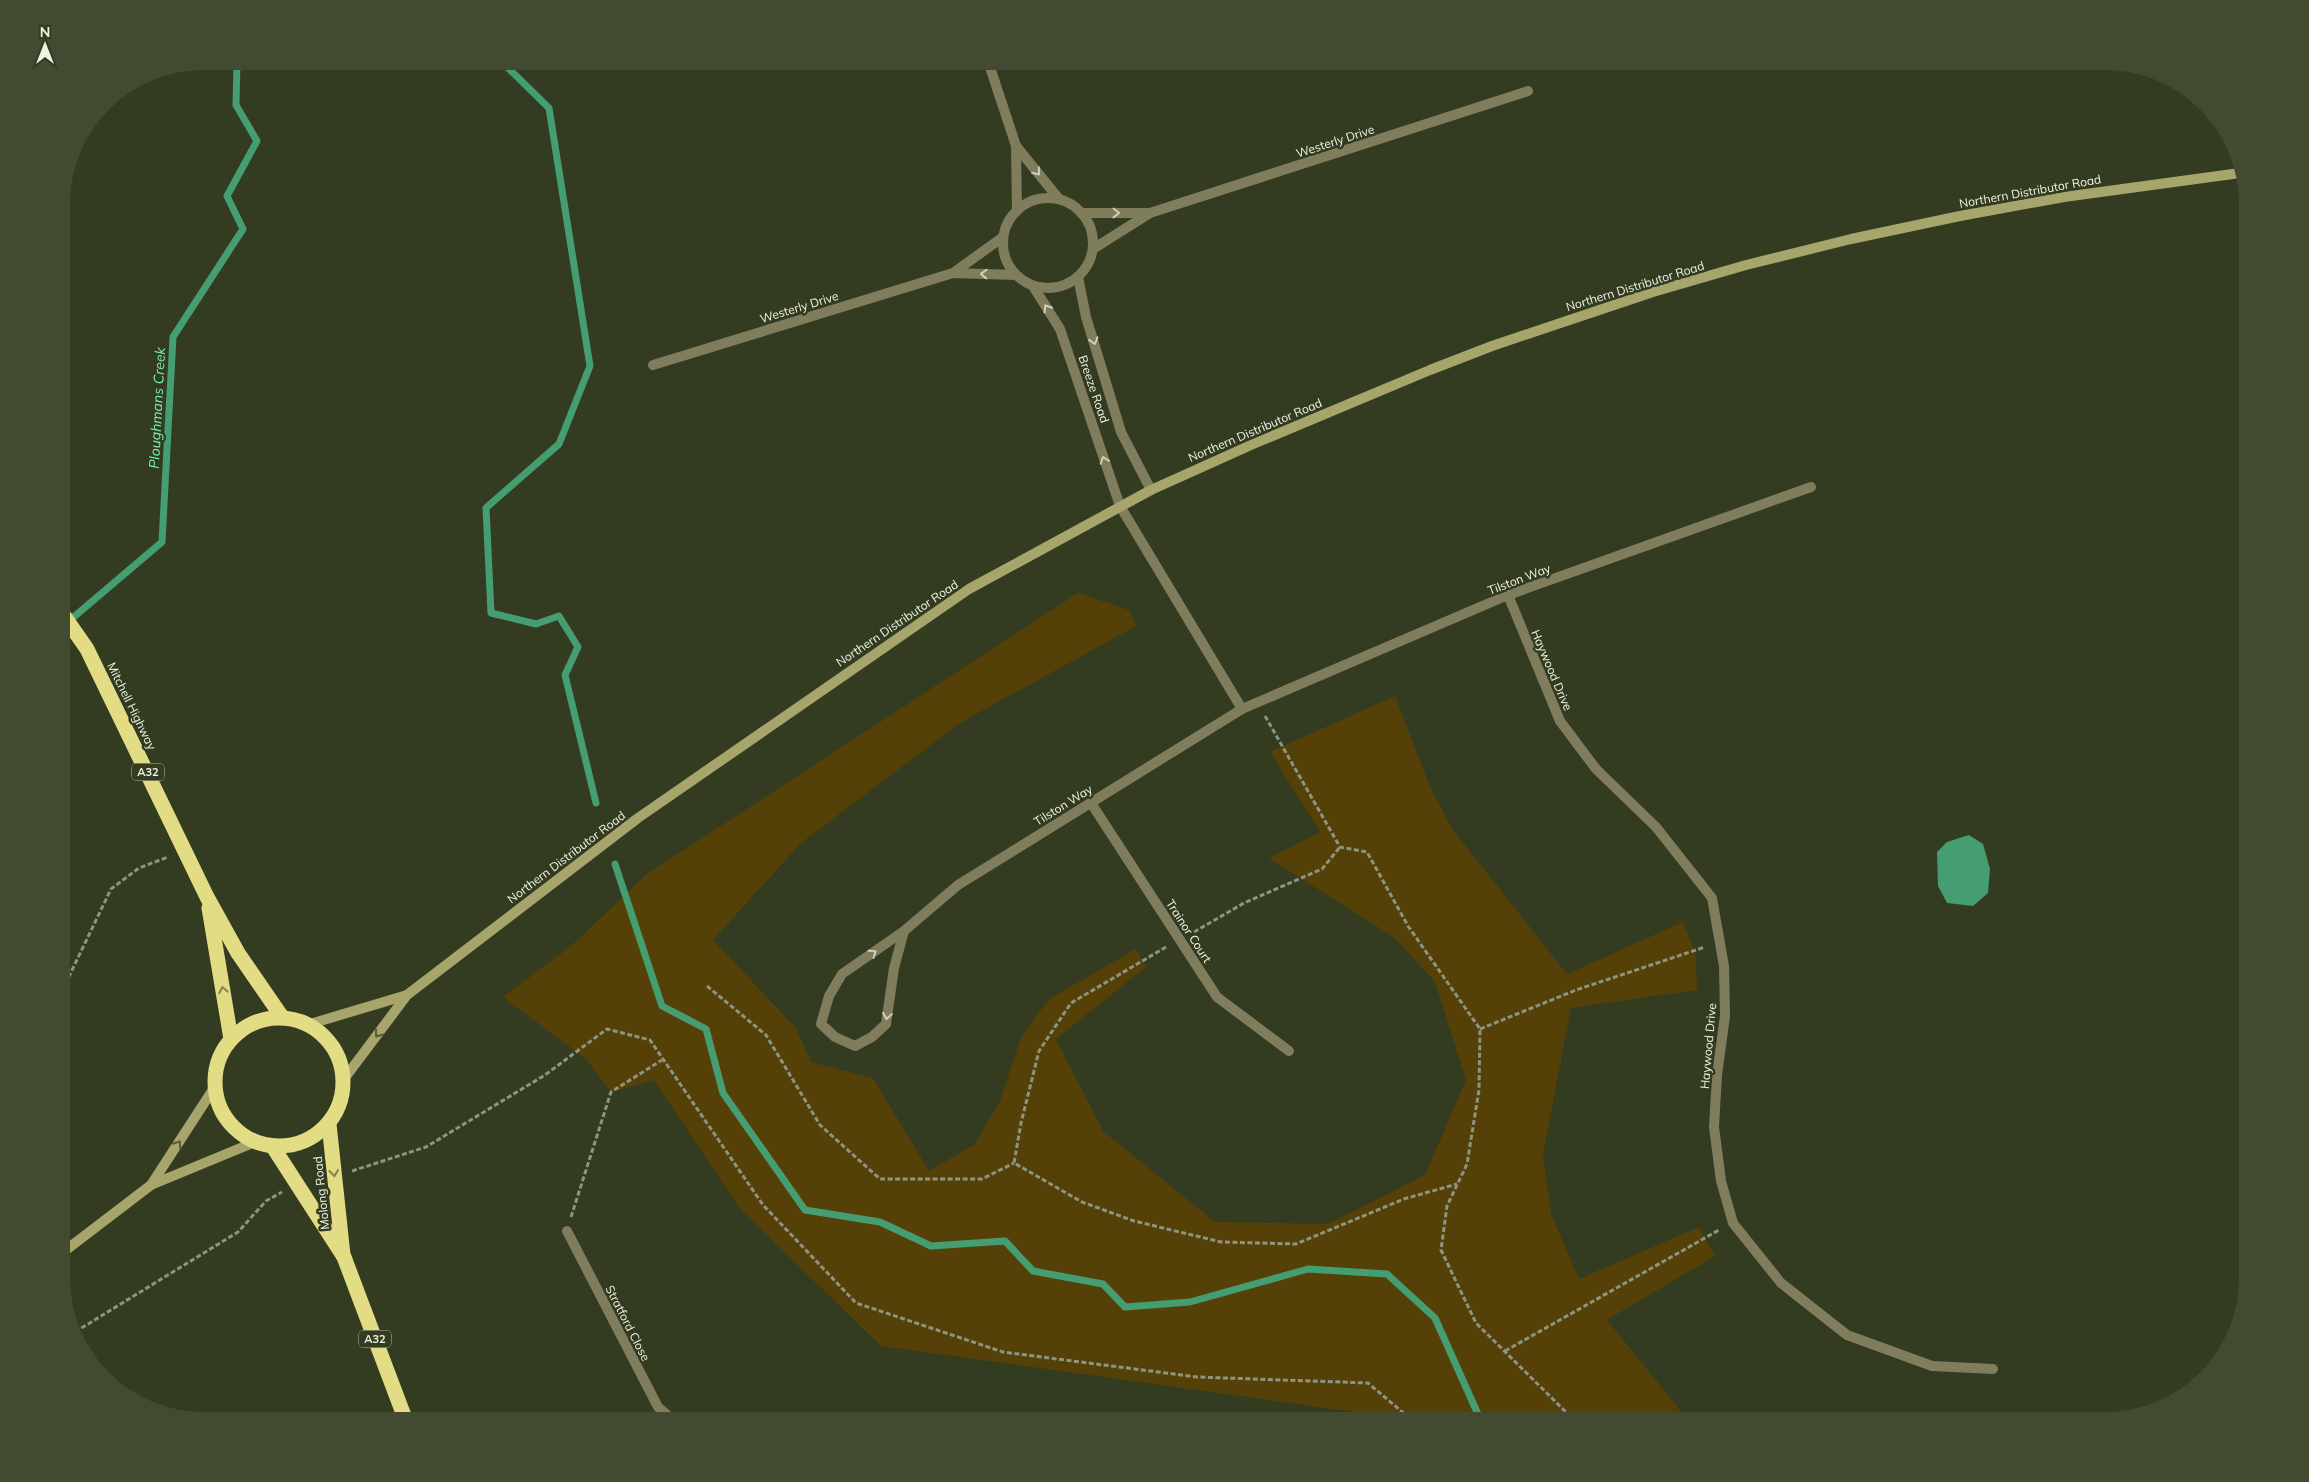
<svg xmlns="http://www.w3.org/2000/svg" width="2309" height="1482" viewBox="0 0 2309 1482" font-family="Mulish,sans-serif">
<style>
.green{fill:#554108}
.water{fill:#449e72}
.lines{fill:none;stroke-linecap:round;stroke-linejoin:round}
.stream{stroke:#449e72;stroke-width:7}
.path{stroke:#8d947f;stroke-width:3;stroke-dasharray:5 2.5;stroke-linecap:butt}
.street{stroke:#7f7d5b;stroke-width:10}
.secondary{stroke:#a7a46c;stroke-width:10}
.highway{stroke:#e2dc84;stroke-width:15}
.oneway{stroke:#cdd0bb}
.oneway2{stroke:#82834e}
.oneway3{stroke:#565a38}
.labels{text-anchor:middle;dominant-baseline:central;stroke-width:5;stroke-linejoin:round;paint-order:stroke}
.shield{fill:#333b21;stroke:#b6bcaa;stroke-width:1}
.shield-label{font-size:11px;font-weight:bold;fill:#eef4e4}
.street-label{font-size:12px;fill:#eef4e4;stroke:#333b21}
.water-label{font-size:14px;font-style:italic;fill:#7bf3b6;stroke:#333b21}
</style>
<rect width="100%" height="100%" fill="#333b21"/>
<path class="green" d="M1078,593L1129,610L1136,626L960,723L801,843L713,940L796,1028L811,1062L873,1078L929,1171L975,1144L1000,1101L1021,1037L1049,999L1136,949L1146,967L1056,1039L1103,1131L1215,1222L1328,1224L1425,1175L1466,1080L1435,982L1395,938L1269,858L1320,832L1270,752L1395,696L1431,789L1453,830L1567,974L1683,922L1696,956L1697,990L1571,1008L1543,1154L1551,1214L1579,1279L1699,1227L1715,1256L1607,1320L1689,1421H1370L1361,1413L881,1346L742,1211L654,1080L611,1092L587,1060L503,997L571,946L647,874Z"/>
<path class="water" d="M1969,835L1983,844L1990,869L1988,893L1973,906L1947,903L1938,886L1937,852L1947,842Z"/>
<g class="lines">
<g class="stream">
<path d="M501,61L549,108L590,366L559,444L486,508L491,613L536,624L559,616L578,647L565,675L596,803"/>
<path d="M62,627L162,542L173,337L243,229L227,196L257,141L236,105L237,61"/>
<path d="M615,864L662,1006L706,1029L723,1093L805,1210L880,1222L931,1246L1005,1241L1033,1271L1103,1284L1125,1307L1190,1302L1308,1269L1387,1274L1435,1318L1481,1421"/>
</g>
<g class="path">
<path d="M1265,716L1340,847L1367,852L1408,926L1480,1029L1479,1090L1467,1164L1447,1206L1441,1250L1476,1323L1575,1421"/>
<path d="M1194,932L1244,903L1322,869L1340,847"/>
<path d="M1166,947L1071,1003L1039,1051L1021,1123L1014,1163L1082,1202L1134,1221L1221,1242L1296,1244L1404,1199L1457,1184"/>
<path d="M707,986L766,1035L820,1125L880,1179H982L1014,1163"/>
<path d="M62,991L111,889L139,868L168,857"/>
<path d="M1480,1029L1576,990L1705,947"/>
<path d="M352,1171L426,1147L545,1075L607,1029L650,1040L763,1205L856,1303L1003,1352L1197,1377L1368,1383L1413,1421"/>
<path d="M571,1217L611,1092L662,1060"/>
<path d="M75,1332L238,1232L266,1201L282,1192"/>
<path d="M1505,1351L1719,1230"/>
</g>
<g class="street">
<path d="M988,61L1016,146L1017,211"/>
<path d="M1016,146L1059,199"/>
<circle cx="1048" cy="243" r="45"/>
<path d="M1081,213H1149"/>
<path d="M1093,249L1150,213L1528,91"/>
<path d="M953,273L1003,237"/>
<path d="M1078,277L1086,317L1121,432L1151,490"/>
<path d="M1033,286L1060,329L1120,506L1242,709"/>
<path d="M653,365L953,273L1016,275"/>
<path d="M1508,595L1560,721L1596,769L1656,827L1712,898L1724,966L1725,1016L1717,1075L1714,1127L1721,1181L1733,1223L1781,1283L1847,1335L1932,1366L1993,1369"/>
<path d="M1091,803L1217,997L1289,1051"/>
<path d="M904,931L894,968L886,1024L872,1037L855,1046L835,1037L821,1024L829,996L842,974L904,931L958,885L1242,709L1508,595L1811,487"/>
<path d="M567,1231L658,1407L674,1421"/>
</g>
<g class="secondary">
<path d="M310,1024L407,995"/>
<path d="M344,1079L407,995L638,818L969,589L1151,490L1251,445L1430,370L1492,346L1653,292L1746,265L1851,239L1960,216L2064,197L2240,173"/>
<path d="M151,1185L214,1088"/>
<path d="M62,1253L151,1185L255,1142"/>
</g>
<g class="highway">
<path d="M62,613L87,649L207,897L238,953L282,1017"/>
<path d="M209,908L231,1039"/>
<circle cx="279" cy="1082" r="64"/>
<path d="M329,1124L343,1255"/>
<path d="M273,1147L344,1257L406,1421"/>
</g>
</g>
<defs><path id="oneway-chevron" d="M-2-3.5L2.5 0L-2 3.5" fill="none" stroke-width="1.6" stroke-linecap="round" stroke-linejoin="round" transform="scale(1.25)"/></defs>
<g class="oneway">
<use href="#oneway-chevron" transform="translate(1037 172) rotate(51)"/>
<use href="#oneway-chevron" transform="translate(1116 213) rotate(1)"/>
<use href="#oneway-chevron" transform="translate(984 274) rotate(-178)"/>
<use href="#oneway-chevron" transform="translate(1047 308) rotate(-122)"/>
<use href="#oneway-chevron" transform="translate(1094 341) rotate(73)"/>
<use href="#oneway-chevron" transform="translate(1104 460) rotate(-109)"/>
<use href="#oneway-chevron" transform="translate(873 953) rotate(-35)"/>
<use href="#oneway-chevron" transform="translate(887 1016) rotate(99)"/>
</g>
<g class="oneway2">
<use href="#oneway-chevron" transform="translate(223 990) rotate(-100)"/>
<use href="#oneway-chevron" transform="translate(334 1173) rotate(84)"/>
</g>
<g class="oneway3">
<use href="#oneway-chevron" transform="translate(378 1034) rotate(126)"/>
<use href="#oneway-chevron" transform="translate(178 1144) rotate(-57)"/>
</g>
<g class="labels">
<g class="shield">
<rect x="132" y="763.5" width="32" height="17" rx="4"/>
<rect x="359" y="1330.5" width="32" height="17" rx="4"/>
</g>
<g class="shield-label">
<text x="148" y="772">A32</text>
<text x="375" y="1339">A32</text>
</g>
<g class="street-label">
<text transform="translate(1335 141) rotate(-18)">Westerly Drive</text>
<text transform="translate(2030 191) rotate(-10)">Northern Distributor Road</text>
<text transform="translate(1635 286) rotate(-17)">Northern Distributor Road</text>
<text transform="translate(799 307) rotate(-17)">Westerly Drive</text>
<text transform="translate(1094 389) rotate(71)">Breeze Road</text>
<text transform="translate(1255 430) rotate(-23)">Northern Distributor Road</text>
<text transform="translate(1519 579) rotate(-21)">Tilston Way</text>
<text transform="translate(897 623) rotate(-34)">Northern Distributor Road</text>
<text transform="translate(1552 670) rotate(67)">Haywood Drive</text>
<text transform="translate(132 706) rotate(64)">Mitchell Highway</text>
<text transform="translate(1063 805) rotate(-32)">Tilston Way</text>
<text transform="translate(566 857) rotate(-37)">Northern Distributor Road</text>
<text transform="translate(1189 931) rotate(57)">Trainor Court</text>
<text transform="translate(1708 1046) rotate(-85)">Haywood Drive</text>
<text transform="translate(321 1193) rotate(-96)">Molong Road</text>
<text transform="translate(628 1323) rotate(63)">Stratford Close</text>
</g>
<g class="water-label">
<text transform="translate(157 408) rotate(-87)">Ploughmans Creek</text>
</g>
</g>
<path d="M0 0H2309V1482H0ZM204 70H2105A134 134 0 0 1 2239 204V1278A134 134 0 0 1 2105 1412H204A134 134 0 0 1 70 1278V204A134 134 0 0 1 204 70Z" fill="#424a31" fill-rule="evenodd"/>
<g transform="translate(45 45)" stroke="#333b21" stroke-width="4" paint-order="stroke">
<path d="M0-4L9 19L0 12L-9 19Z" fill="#eef4e4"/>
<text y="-8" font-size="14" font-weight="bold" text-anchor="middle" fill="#eef4e4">N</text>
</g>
</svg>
